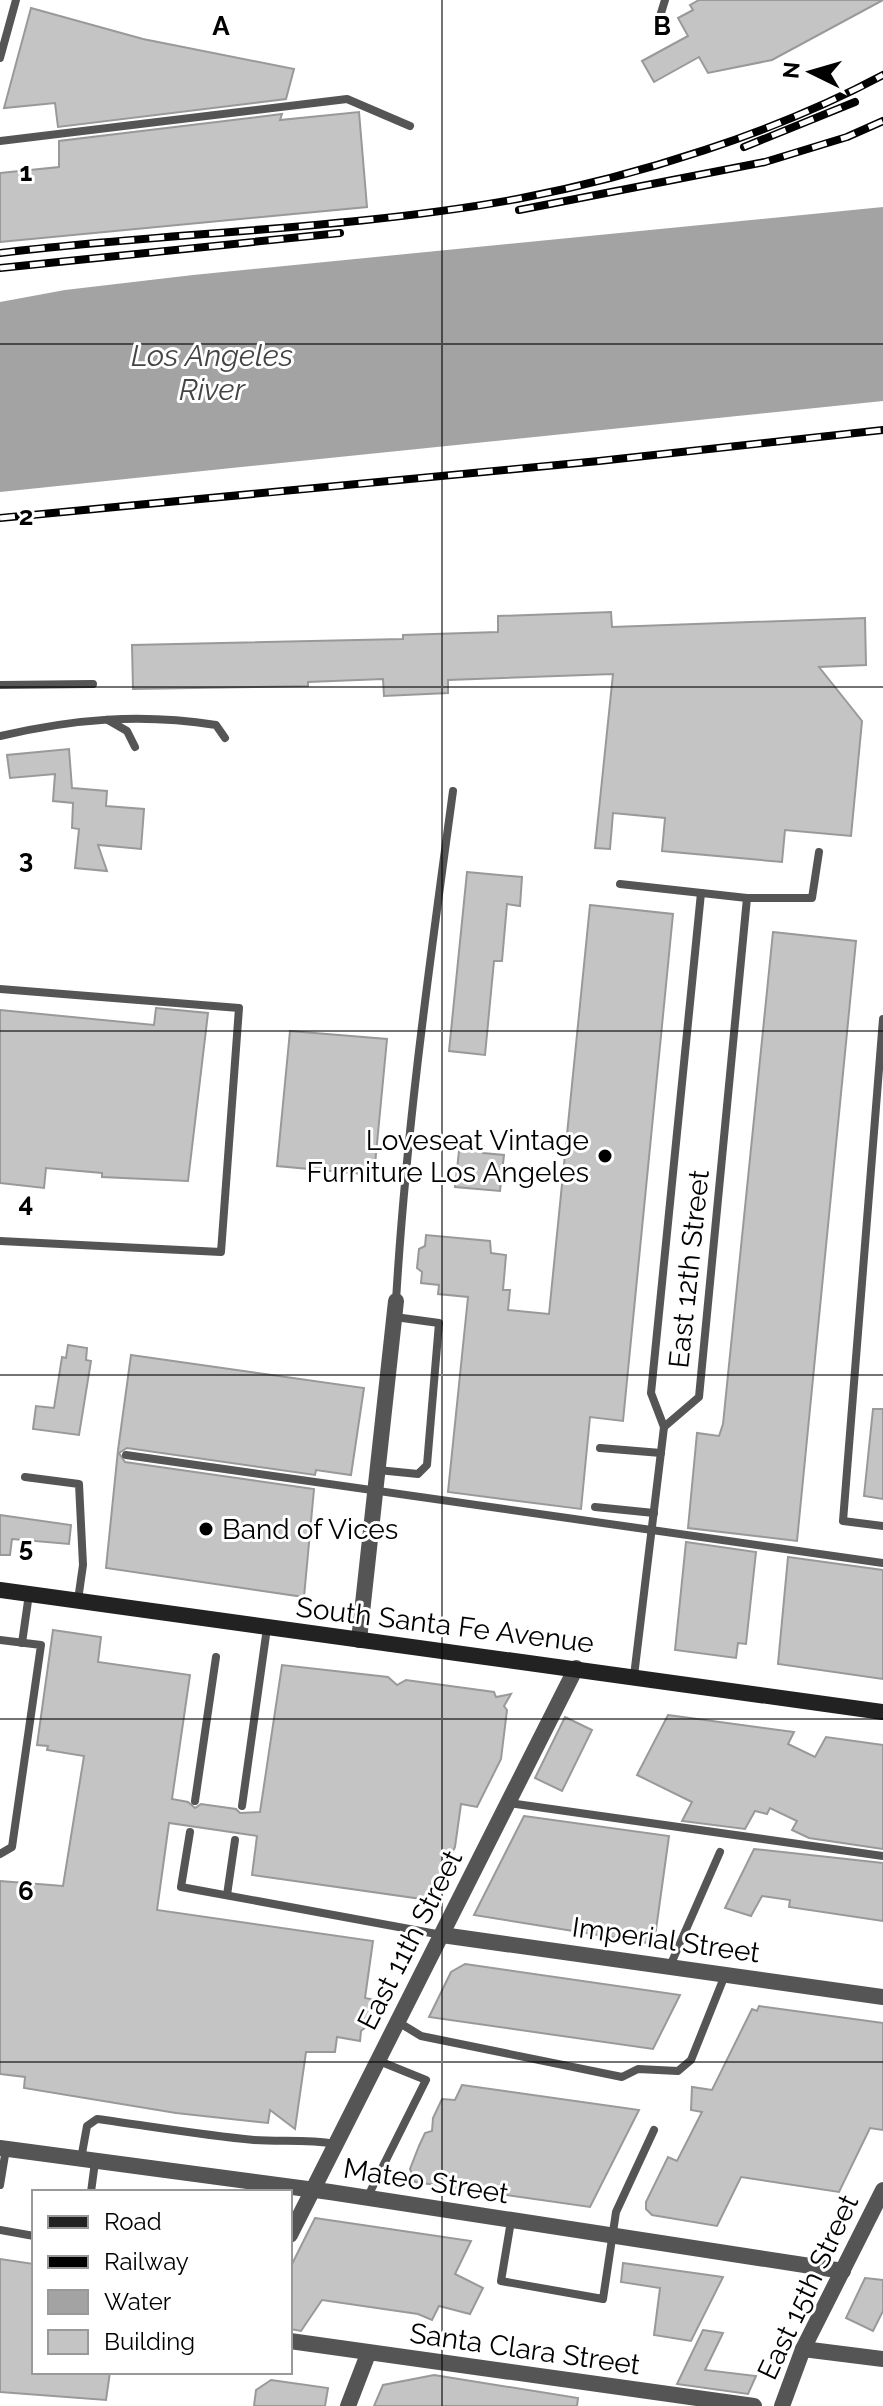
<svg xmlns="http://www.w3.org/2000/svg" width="883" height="2406" viewBox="0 0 883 2406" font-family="Raleway,sans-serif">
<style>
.water{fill:#a3a3a3}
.building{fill:#c4c4c4;stroke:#999;stroke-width:2}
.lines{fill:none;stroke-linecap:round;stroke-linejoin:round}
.service{stroke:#555;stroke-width:8}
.minor{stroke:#555;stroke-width:16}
.tertiary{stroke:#555;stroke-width:16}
.secondary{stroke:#222;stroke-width:16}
.rail-casing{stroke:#000;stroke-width:8}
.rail{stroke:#fff;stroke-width:5;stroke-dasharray:15;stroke-linecap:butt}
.grid{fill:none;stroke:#000;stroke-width:2;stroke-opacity:0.55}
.poi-dot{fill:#000;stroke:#fff;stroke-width:3}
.labels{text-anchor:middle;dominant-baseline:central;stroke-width:6;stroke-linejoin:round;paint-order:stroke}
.poi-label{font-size:28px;fill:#000;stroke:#fff;text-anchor:end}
.street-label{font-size:28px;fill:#000;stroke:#fff}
.water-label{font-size:30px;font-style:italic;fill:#444;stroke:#fff}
.grid-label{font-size:26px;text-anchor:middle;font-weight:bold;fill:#000;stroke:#fff;stroke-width:6;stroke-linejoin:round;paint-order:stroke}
</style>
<rect width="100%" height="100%" fill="#fff"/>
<path class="water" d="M883,207V401L0,492V302L65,290L193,275Z"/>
<g class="building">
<path d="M699,0H883L772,60L708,73L699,57L654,82L642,61L688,36L678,18L693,10L690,5Z"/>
<path d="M31,8L143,39L294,69L286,99L58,127L55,103L4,108Z"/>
<path d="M359,112L367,207L0,242V173L59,167V141L282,114L280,120Z"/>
<path d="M611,612L612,627L865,618L866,665L819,667L862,721L851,836L785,830L782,862L662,851L665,818L613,813L610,849L595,848L613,674L448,680V693L384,696L383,679L308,682V686L133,689L132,645L403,639V635L498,632V616Z"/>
<path d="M69,749L72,788L107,791L106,806L144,809L141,849L98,845L107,871L75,868L79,829L72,828L73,803L53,801L55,774L10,778L7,755Z"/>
<path d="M467,872L522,877L520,906L507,904L502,961H494L485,1055L449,1051Z"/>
<path d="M590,905L673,914L623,1421L590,1417L581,1509L448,1492L468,1297L438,1294L439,1285L421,1283L422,1272L417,1268L419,1249L425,1246L426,1235L490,1241L491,1253L506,1255L503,1290H510L508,1310L549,1314Z"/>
<path d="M773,932L856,941L797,1541L688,1528L697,1433L719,1436L723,1424Z"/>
<path d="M156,1008L208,1013L188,1181L102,1177V1173L46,1168L44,1188L0,1183V1010L154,1025Z"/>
<path d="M290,1031L387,1039L374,1175L277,1166Z"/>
<path d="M468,1144L484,1146L483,1153L504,1155L500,1191L455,1187L459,1151L467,1152Z"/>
<path d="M68,1345L87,1348L86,1360L91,1361L79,1435L33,1429L36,1406L54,1408L62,1357L66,1358Z"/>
<path d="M131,1355L364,1388L351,1475L316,1470L315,1475L127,1448L119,1453L125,1462L314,1489L304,1597L106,1568L118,1450Z"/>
<path d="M873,1409H883V1499L864,1496Z"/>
<path d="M0,1515L71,1525L69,1544L12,1539L10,1555H0Z"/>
<path d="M686,1542L756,1552L746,1644L738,1643L736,1658L675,1650Z"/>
<path d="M788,1557L883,1570V1679L778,1664Z"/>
<path d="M53,1630L101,1637L98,1662L190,1675L172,1799L188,1802L195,1808L201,1804L236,1809L240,1813L260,1812L282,1665L388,1677L397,1685L406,1680L494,1692L496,1697L511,1694L504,1706L507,1710L501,1759L477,1807L461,1804L455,1847L438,1882L431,1884L429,1900L252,1875L257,1836L169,1823L157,1910L373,1941L365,1998L380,2001L367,2026L361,2031L360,2041L337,2037L335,2052H306L295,2129L270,2110L268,2123L176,2113L24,2088L25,2077L0,2074V1881L63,1886L84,1756L47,1750L48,1746L37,1745Z"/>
<path d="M668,1715L794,1732L788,1744L815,1757L826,1737L883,1745V1849L809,1838L792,1830L797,1821L770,1808L767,1814L755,1811L745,1829L682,1821L692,1802L637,1775Z"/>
<path d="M565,1717L592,1730L562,1791L535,1778Z"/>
<path d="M524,1816L669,1836L654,1944L474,1915Z"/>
<path d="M754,1849L883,1863V1921L789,1907L790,1900L762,1896L751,1916L725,1908Z"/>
<path d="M465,1964L680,1995L653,2049L429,2017L451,1972Z"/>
<path d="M759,2006L883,2023V2130L870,2128L839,2192L741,2177L717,2226L652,2215L646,2209V2202L668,2157L677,2161L702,2112L691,2110L692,2087L712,2090L752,2009L757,2011Z"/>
<path d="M462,2085L639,2110L590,2207L415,2182L410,2169L419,2146L425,2133L432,2131L433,2118L442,2099L455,2100Z"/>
<path d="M315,2218L471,2241L455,2274L483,2288L470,2314L439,2306L432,2320L418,2314L322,2300L301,2331L290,2329V2268Z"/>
<path d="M0,2259L34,2264V2372H110L106,2400L0,2392Z"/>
<path d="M623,2263L723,2277L691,2341L654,2335L660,2288L621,2282Z"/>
<path d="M865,2278L883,2280V2311L873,2331L846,2318Z"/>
<path d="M703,2330L723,2333L705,2370L756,2376L748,2394L677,2384Z"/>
<path d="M434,2375L578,2398L577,2406H374L383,2385Z"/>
<path d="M271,2380L328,2388L325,2406H254L256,2390Z"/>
</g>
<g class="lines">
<g class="service">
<path d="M661,13L665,0"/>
<path d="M0,58L16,0"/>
<path d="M0,141L347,99L410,126"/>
<path d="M0,685L93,684"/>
<path d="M108,720L127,731L135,747"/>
<path d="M0,736C74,719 140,713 216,725L225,738"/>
<path d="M620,884L747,898H812L819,852"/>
<path d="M0,989L239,1008L221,1252L0,1241"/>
<path d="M883,1019L843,1521L883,1526"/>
<path d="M396,1301C406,1130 430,961 453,791"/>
<path d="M664,1427L651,1393L701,893"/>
<path d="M600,1448L661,1453"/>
<path d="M126,1455L883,1563"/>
<path d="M378,1470L418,1474L427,1465L439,1323L395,1317"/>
<path d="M25,1477L79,1484L83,1565L78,1600"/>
<path d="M595,1507L654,1513"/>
<path d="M0,1640L41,1645L12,1847L0,1854"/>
<path d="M22,1643L29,1594"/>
<path d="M634,1676L664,1427L699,1397L747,898"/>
<path d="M195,1801L216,1657"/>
<path d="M509,1803L883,1856"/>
<path d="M242,1806L267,1628"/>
<path d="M190,1832L181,1887L442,1935"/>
<path d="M227,1895L235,1840"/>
<path d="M670,1966L720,1852"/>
<path d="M398,2022L421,2036L622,2077L638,2069L678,2071L691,2060L725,1975"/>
<path d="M81,2159L87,2126L97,2119C149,2126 201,2135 254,2140C281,2142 307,2139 335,2144"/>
<path d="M0,2185L6,2149"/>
<path d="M91,2192L95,2162"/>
<path d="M367,2198L426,2080L379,2061"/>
<path d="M511,2221L501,2281L603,2299L616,2212L654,2130"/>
<path d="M0,2230L34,2236"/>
</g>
<g class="minor">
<path d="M359,1640L396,1301"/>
<path d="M442,1935L883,1997"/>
<path d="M0,2148L330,2192L843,2271"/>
<path d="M290,2235L576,1668"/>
<path d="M290,2341L754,2406"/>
<path d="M803,2349L883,2359"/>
<path d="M348,2406L368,2354"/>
</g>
<path class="tertiary" d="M782,2406L803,2349L883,2190"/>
<path class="secondary" d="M0,1590L883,1712"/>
<defs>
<g id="rail">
<path d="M744,147L855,102"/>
<path d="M519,210L765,162L847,137L883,121"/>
<path d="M0,253C172,232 347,230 517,199C637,176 775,133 883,75"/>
<path d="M0,268L340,233"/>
<path d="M0,518L599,461L883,430"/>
</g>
</defs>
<use href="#rail" class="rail-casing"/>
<use href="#rail" class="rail"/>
</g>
<path class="grid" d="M442,0V2406M0,344H883M0,687H883M0,1031H883M0,1375H883M0,1719H883M0,2062H883"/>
<g class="poi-dot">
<circle cx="605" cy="1156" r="8"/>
<circle cx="206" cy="1529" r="8"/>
</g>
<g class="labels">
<g class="poi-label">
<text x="589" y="1140">Loveseat Vintage<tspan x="589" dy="32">Furniture Los Angeles</tspan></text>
<text x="222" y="1529" text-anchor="start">Band of Vices</text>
</g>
<g class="street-label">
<text transform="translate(689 1269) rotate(-84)">East 12th Street</text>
<text transform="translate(445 1625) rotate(7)">South Santa Fe Avenue</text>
<text transform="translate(410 1940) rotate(-63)">East 11th Street</text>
<text transform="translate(666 1940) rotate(8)">Imperial Street</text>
<text transform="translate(426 2181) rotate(9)">Mateo Street</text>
<text transform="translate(808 2287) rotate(-65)">East 15th Street</text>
<text transform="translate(525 2349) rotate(8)">Santa Clara Street</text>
</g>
<g class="water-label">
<text x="212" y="355">Los Angeles<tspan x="212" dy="34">River</tspan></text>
</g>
</g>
<g class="grid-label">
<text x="221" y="35">A</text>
<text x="662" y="35">B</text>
<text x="26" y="181">1</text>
<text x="26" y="525">2</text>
<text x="26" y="868">3</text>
<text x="26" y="1212">4</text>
<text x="26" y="1556">5</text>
<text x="26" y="1900">6</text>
</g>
<rect x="32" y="2190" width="260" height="184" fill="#ffffff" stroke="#999999" stroke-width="2"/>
<rect x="48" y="2216" width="40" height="12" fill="#222222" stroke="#999999" stroke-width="2"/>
<text x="104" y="2230" font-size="24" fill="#000000">Road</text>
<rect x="48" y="2256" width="40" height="12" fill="#000000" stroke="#999999" stroke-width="2"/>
<text x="104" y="2270" font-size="24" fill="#000000">Railway</text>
<rect x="48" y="2290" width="40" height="24" fill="#a3a3a3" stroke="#999999" stroke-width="2"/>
<text x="104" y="2310" font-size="24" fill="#000000">Water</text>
<rect x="48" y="2330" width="40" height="24" fill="#c4c4c4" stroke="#999999" stroke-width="2"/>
<text x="104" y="2350" font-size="24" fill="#000000">Building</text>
<g transform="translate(811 72) rotate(275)" stroke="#ffffff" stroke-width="6" paint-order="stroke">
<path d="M0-6L14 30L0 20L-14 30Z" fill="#000000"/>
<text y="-12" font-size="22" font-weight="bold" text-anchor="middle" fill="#000000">N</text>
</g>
</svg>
